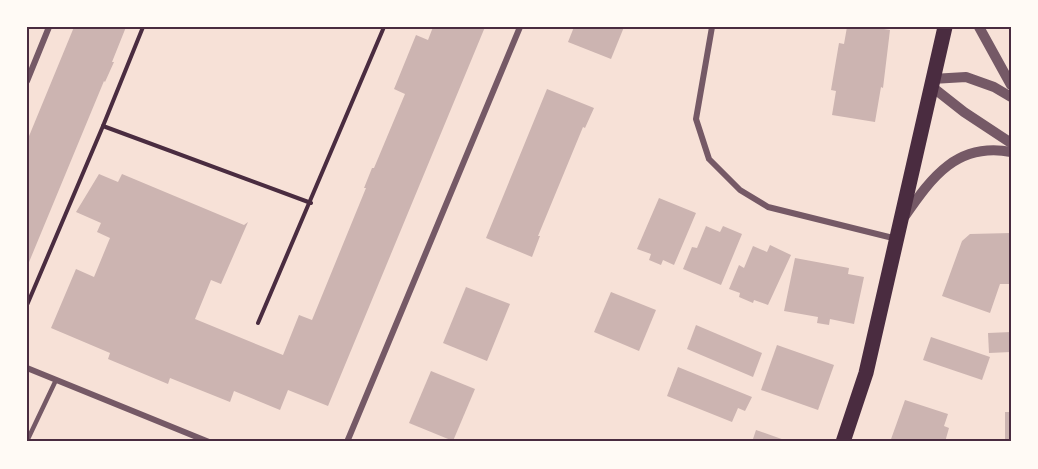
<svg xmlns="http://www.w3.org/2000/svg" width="1038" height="469" viewBox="0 0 1038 469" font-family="'Fira Sans Condensed',sans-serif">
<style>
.building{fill:#ccb4b1}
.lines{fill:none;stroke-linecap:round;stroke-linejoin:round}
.path{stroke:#4a2c40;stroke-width:4}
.service{stroke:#755966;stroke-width:4.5}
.minor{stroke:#755966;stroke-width:6}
.tertiary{stroke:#755966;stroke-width:10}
.primary{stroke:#4a2c40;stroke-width:15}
.neatline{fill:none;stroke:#4a2c40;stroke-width:2}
</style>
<rect width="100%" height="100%" fill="#f7e1d7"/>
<g class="building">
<path d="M74,27H126L112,62H114L105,82L104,81L27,267V141Z"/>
<path d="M433,27H485L328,406L288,390L280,410L234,391L230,402L170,378L168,384L108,359L110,353L51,328L76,269L94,277L110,238L97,232L101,223L76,212L99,174L118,182L122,174L244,225L248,222L221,284L211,280L195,319L283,355L299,315L312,320L366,188H364L372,168H374L405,94L394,89L416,35L428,40Z"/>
<path d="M574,27H624L611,59L568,42Z"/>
<path d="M847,27H872L890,30L883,88L881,87L875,122L832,115L836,91L831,90L839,43L844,44Z"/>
<path d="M547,89L594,108L585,128L583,127L538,236H540L532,257L486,238Z"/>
<path d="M659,198L696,213L674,265L663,260L661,265L649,260L651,254L637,249Z"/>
<path d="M706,226L720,232L723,226L742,234L721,285L683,269L692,247L697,248Z"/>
<path d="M1011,233V284H1000L990,313L942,296L962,241L970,234Z"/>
<path d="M770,245L791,255L768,305L754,300L753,303L739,297L740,293L729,289L739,265L744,268L753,246L767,252Z"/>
<path d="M795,258L849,268L848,274L864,277L854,324L830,319L829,325L817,323L818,317L784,311Z"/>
<path d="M466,287L510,304L487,361L443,343Z"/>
<path d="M611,292L656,310L639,351L594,332Z"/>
<path d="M696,325L762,353L753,377L687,349Z"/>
<path d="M1011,332V352L989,353L988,333Z"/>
<path d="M931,337L990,357L982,380L923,360Z"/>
<path d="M777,345L834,365L818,410L761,390Z"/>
<path d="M678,367L752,397L745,411L738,408L732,422L667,396Z"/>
<path d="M431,371L475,389L453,441L409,423Z"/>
<path d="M905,400L948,414L944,426L949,428L945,442H890Z"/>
<path d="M1005,412H1011V442H998V440H1005Z"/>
<path d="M756,430L790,442H752Z"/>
</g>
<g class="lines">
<g class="path">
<path d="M143,27L103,126L311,203"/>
<path d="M27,305L103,126"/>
<path d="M258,323L384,27"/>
</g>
<path class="service" d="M27,441L56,380"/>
<g class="minor">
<path d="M712,27L696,119L709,159L740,190L768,207L897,239"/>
<path d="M27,81L49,27"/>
<path d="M27,368L209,442"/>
<path d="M347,442L520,27"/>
</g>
<g class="tertiary">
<path d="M979,27L1011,85"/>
<path d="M932,79L966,77L994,87L1011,97"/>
<path d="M931,86L964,112L1011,143"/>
<path d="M905,216C932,177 957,142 1011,152"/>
</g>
<path class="primary" d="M843,442L866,373L945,27"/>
</g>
<rect width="1038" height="469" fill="none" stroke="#fffaf5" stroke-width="57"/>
<rect x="28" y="28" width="982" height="412" class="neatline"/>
</svg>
